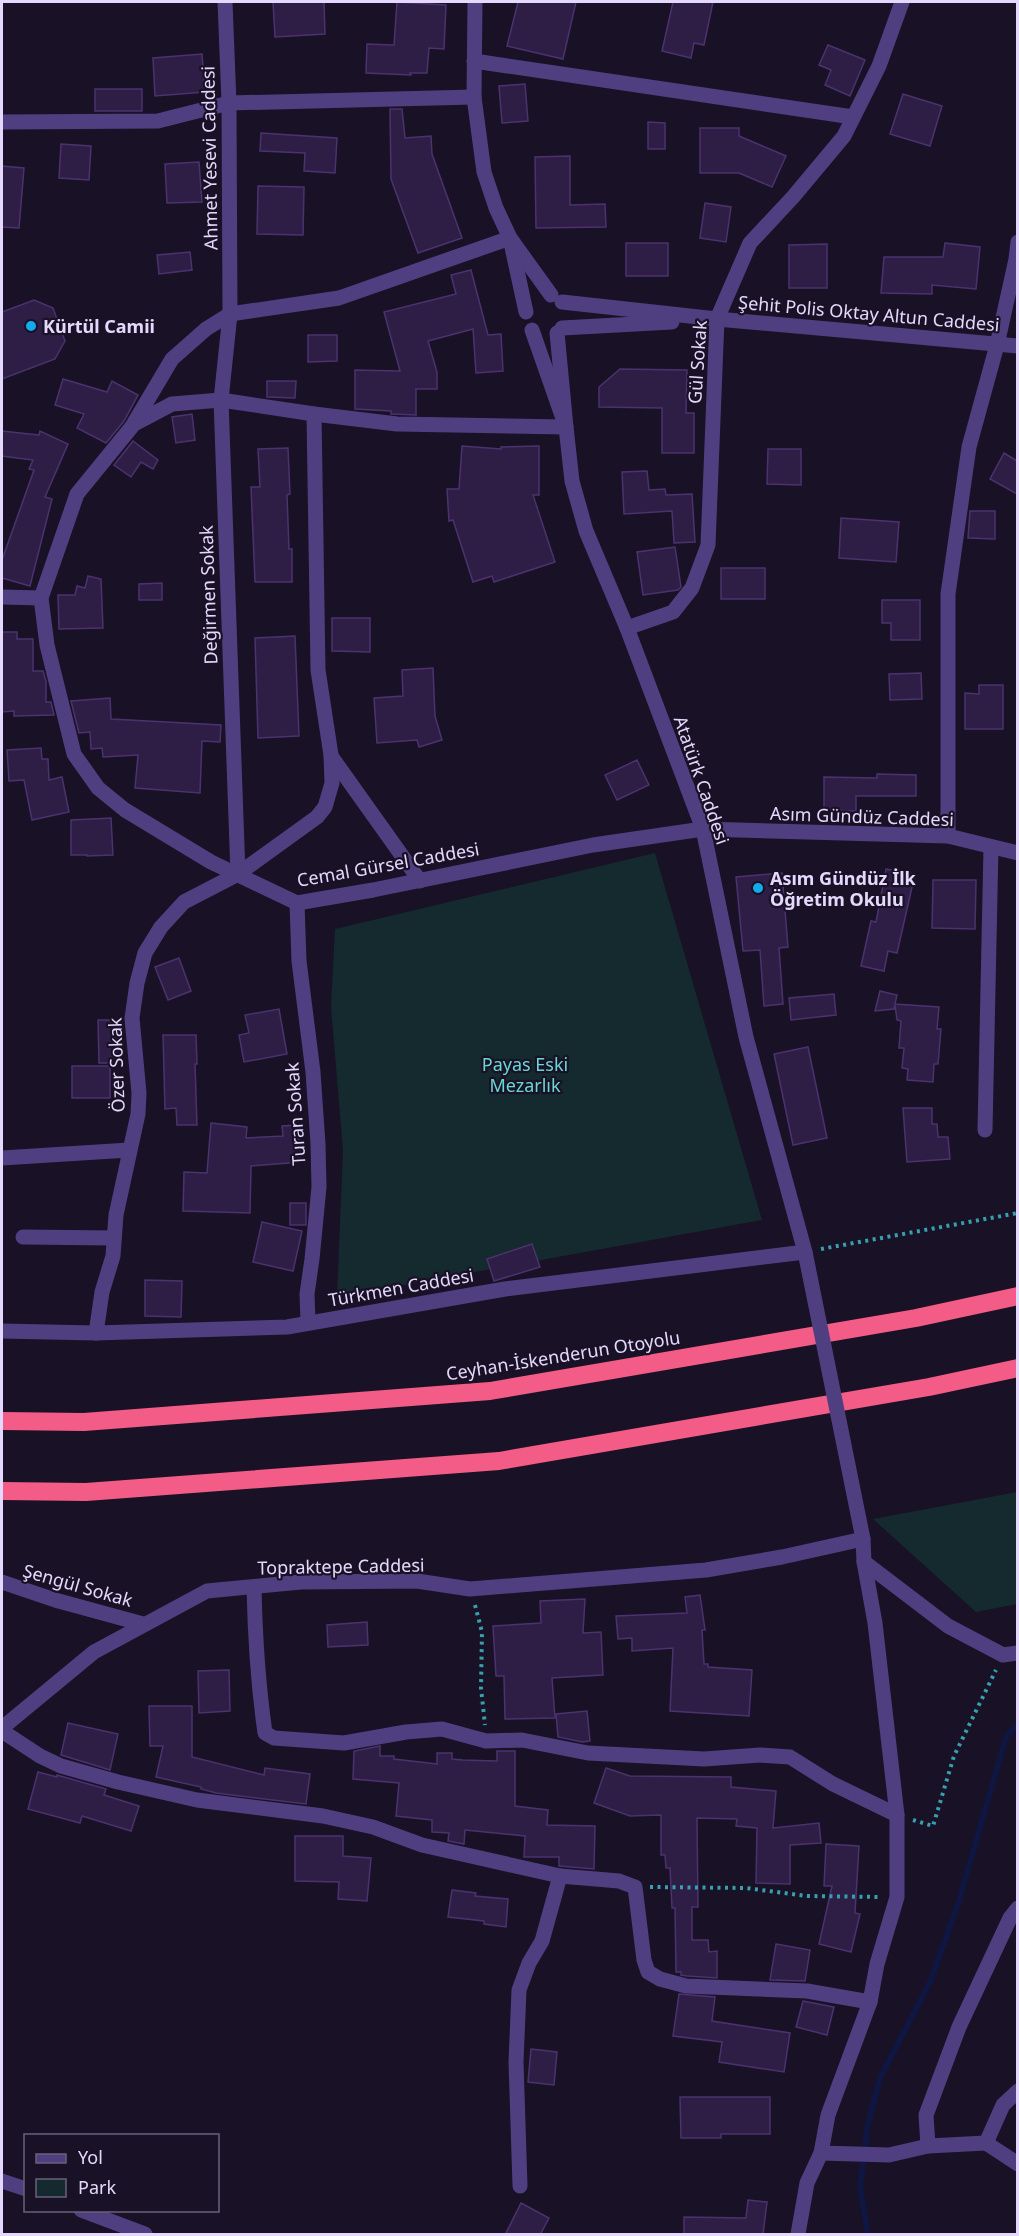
<svg xmlns="http://www.w3.org/2000/svg" width="1019" height="2236" viewBox="0 0 1019 2236" font-family="'Noto Sans',sans-serif">
<style>
.green{fill:#142a2f}
.lines{fill:none;stroke-linecap:round;stroke-linejoin:round}
.stream{stroke:#0e1641;stroke-width:6}
.building{fill:#2e1e45;stroke:#4b326f;stroke-width:1.5}
.path{stroke:#389fb0;stroke-width:4;stroke-dasharray:3 4.5;stroke-linecap:butt}
.minor{stroke:#4f3f81;stroke-width:15}
.highway{stroke:#f35c86;stroke-width:18}
.minor-bridge{stroke:#4f3f81;stroke-width:15}
.poi-dot{fill:#12abee;stroke:#191125;stroke-width:2}
.labels{text-anchor:middle;dominant-baseline:central;stroke-width:4.5;stroke-linejoin:round;paint-order:stroke}
.street-label{font-size:18px;fill:#e4d8fc;stroke:#191125}
.poi-label{font-size:18px;font-weight:bold;fill:#e4d8fc;stroke:#191125;text-anchor:start}
.park-label{font-size:18px;fill:#69d8d2;stroke:#191125}
</style>
<rect width="100%" height="100%" fill="#191125"/>
<g class="green">
<path d="M655,853L762,1220L337,1297L343,1150L331,1007L335,929Z"/>
<path d="M1017,1492V1604L976,1612L873,1519Z"/>
</g>
<g class="lines">
<path class="stream" d="M868,2234L860,2187L868,2124L880,2078L930,1982L958,1904L1006,1737L1018,1724"/>
</g>
<g class="building">
<path d="M273,2H324L325,34L275,37Z"/>
<path d="M397,2L446,5L444,49L429,48L427,73H410L411,75L366,73L367,44L394,45Z"/>
<path d="M518,2H576L563,59L507,46Z"/>
<path d="M673,2H713L704,45L694,43L691,58L662,51Z"/>
<path d="M828,45L865,60L850,96L825,85L831,70L819,65Z"/>
<path d="M202,54L205,92L155,96L153,58Z"/>
<path d="M525,84L528,121L502,123L499,86Z"/>
<rect x="95" y="89" width="47" height="22"/>
<path d="M903,94L942,106L930,146L890,134Z"/>
<path d="M390,109H402L405,138L431,136L432,154L462,238L418,253L391,179Z"/>
<path d="M648,122L665,123V149H648Z"/>
<path d="M700,128H739V136L786,156L772,187L739,173H700Z"/>
<path d="M261,133L337,138L335,173L304,171L305,153L260,151Z"/>
<path d="M61,144L91,146L89,180L59,178Z"/>
<path d="M570,156V205L605,204L606,227L536,228L535,157Z"/>
<path d="M199,162L202,202L167,203L165,164Z"/>
<path d="M2,166L24,168L19,228L2,227Z"/>
<path d="M258,186L304,187L303,235L257,234Z"/>
<path d="M705,203L731,207L726,242L700,238Z"/>
<rect x="626" y="243" width="42" height="33"/>
<path d="M945,243L980,247L976,289L932,285V294L881,293L884,257H943Z"/>
<path d="M827,244V288H789V245Z"/>
<path d="M190,252L192,270L159,274L157,255Z"/>
<path d="M471,270L488,335L501,334L503,371L476,373L473,329L428,341L437,372V389H416V415L391,414V411L355,409V370L400,371L384,312L456,294L451,275Z"/>
<path d="M34,300L53,308L65,341L55,359L2,379V312Z"/>
<path d="M308,335H337V361L308,362Z"/>
<path d="M620,369L687,370L686,413H694V453H662V408L599,407V387Z"/>
<path d="M63,379L107,392L112,381L138,395L124,421L106,443L77,428L84,414L55,405Z"/>
<path d="M267,381H296L295,398L267,397Z"/>
<path d="M192,414L195,440L176,443L172,417Z"/>
<path d="M2,431L39,435L40,431L68,444L45,497L52,499L30,586L2,578V560L34,470L29,469L33,460L2,456Z"/>
<path d="M133,441L158,460L153,469L141,462L131,477L114,465Z"/>
<path d="M462,446L501,449V447L539,446V495H533L555,562L494,582L492,576L473,582L453,520L449,521L447,489H459Z"/>
<path d="M288,448L290,494L287,495L289,549H292V582H255L251,487H260L258,449Z"/>
<path d="M768,449H801V485L767,484Z"/>
<path d="M1004,453L1017,461V494L990,479Z"/>
<path d="M647,471L649,490L665,489L666,495L692,494L695,542L674,543L672,511L624,514L622,472Z"/>
<path d="M970,511H995V539L968,538Z"/>
<path d="M841,518L899,522L896,562L839,558Z"/>
<path d="M675,547L681,587L678,590L643,595L637,552Z"/>
<rect x="721" y="568" width="44" height="31"/>
<path d="M88,576L101,579L103,628L59,629L58,595H75L77,586L85,588Z"/>
<path d="M162,583V600H139V584Z"/>
<path d="M882,600H920V640H891V623H882Z"/>
<path d="M332,618H370V652L332,651Z"/>
<path d="M2,632H17V639H33V671H43L46,681V702H51L54,715L14,716V711L2,712Z"/>
<path d="M295,636L299,736L258,738L255,638Z"/>
<path d="M433,668L435,716L442,740L419,747L417,740L377,743L374,698L403,696L402,670Z"/>
<path d="M921,673L922,699L890,700L889,674Z"/>
<path d="M979,685H1003V729H965V693L979,694Z"/>
<path d="M110,698L111,719L221,725L220,742L202,741L200,793L135,788L138,755L103,757L102,748L91,749L90,732L79,733L71,701Z"/>
<path d="M41,748L42,759H48L49,780L62,777L69,812L32,820L24,780L9,781L7,750Z"/>
<path d="M637,760L649,785L617,800L605,775Z"/>
<path d="M877,774L916,775V796H856V811H824V777L877,778Z"/>
<path d="M111,818L113,855L87,856V855H71V820Z"/>
<path d="M886,869L915,874L897,953L888,951L884,971L861,966L871,921L876,922Z"/>
<path d="M782,873L788,947L779,948L783,1004L764,1006L760,950L743,951L736,877Z"/>
<path d="M933,880H976L975,929L932,928Z"/>
<path d="M179,958L191,991L168,1000L155,967Z"/>
<path d="M880,991L897,995L895,1004L939,1007L937,1029H941L938,1064H934L933,1082L907,1080L908,1069L902,1068L904,1048H899L901,1021L897,1020L895,1005L894,1009L875,1011Z"/>
<path d="M834,994L836,1015L791,1020L789,998Z"/>
<path d="M279,1009L287,1054L244,1062L239,1035L249,1033L245,1015Z"/>
<path d="M98,1020H120V1063H99Z"/>
<path d="M163,1035H196L197,1064H195L197,1125H177L176,1108L165,1109Z"/>
<path d="M808,1047L827,1138L793,1145L774,1054Z"/>
<rect x="72" y="1066" width="38" height="32"/>
<path d="M903,1108H932V1124H937L938,1137H948L950,1159L907,1162Z"/>
<path d="M211,1123L247,1127L246,1138L283,1136L282,1126L298,1125L301,1162L251,1166L250,1213L183,1211L184,1172L207,1173Z"/>
<rect x="290" y="1203" width="16" height="22"/>
<path d="M262,1222L302,1231L293,1271L253,1262Z"/>
<path d="M532,1244L540,1267L494,1281L487,1259Z"/>
<path d="M145,1280L182,1281L181,1317L145,1316Z"/>
<path d="M700,1595L705,1630H702L704,1664H708V1667L752,1670L749,1716L670,1711L673,1648L632,1651V1638L618,1639L616,1616L687,1613L685,1597Z"/>
<path d="M585,1599L583,1633L601,1632L603,1675L552,1678L555,1718L505,1719L504,1676H496L493,1626L541,1623L540,1601Z"/>
<path d="M367,1622L368,1645L328,1647L327,1625Z"/>
<path d="M229,1670L230,1711L199,1713L198,1671Z"/>
<path d="M149,1706H192V1757L264,1775L265,1768L310,1774L306,1804L216,1793L201,1789V1787L156,1777L163,1746H150Z"/>
<path d="M587,1711L590,1741L582,1742L558,1737L556,1714Z"/>
<path d="M68,1723L118,1734L110,1770L61,1755Z"/>
<path d="M380,1746V1756H394V1759L437,1764V1753H452V1759L463,1760L497,1761V1751H515V1806L548,1810L547,1825L595,1826L594,1869L559,1866V1857H524L525,1836L465,1830L464,1844L448,1841L449,1833L432,1832V1820L396,1816L399,1783L353,1779L354,1751Z"/>
<path d="M606,1768L630,1776L731,1777V1787L776,1791L773,1828L819,1823L821,1843L790,1845V1884L756,1883L757,1828L736,1826L737,1819L697,1818L698,1907H692V1940H708L709,1952L717,1951V1978L687,1976L681,1975V1972H676L675,1908H672L670,1868H666L665,1855H661V1815L630,1816L594,1803Z"/>
<path d="M38,1772L57,1777V1775L106,1789L104,1795L139,1806L131,1831L82,1816L80,1823L28,1809Z"/>
<path d="M295,1836H343V1856L371,1858L367,1901L338,1899L339,1882L295,1881Z"/>
<path d="M826,1844L859,1846L855,1913L860,1914L851,1952L819,1944L832,1886H824Z"/>
<path d="M452,1890L476,1893L475,1896L508,1899L506,1927L484,1924V1921L448,1917Z"/>
<path d="M776,1944L810,1950L805,1981L770,1980Z"/>
<path d="M679,1994L715,1997L712,2021L790,2033L784,2072L719,2062L722,2042L673,2036Z"/>
<path d="M803,2001L834,2007L827,2035L796,2027Z"/>
<path d="M531,2049L557,2052L554,2085L528,2082Z"/>
<path d="M680,2097H770V2134H721V2138H681Z"/>
<path d="M748,2200L767,2202L763,2235H684V2217L746,2218Z"/>
<path d="M521,2203L549,2218L540,2235H505Z"/>
</g>
<g class="lines">
<g class="path">
<path d="M821,1249L1018,1213"/>
<path d="M475,1605L482,1632L481,1688L485,1725"/>
<path d="M913,1820L933,1826L954,1756L996,1670"/>
<path d="M650,1887L746,1888L807,1896L879,1897"/>
</g>
<g class="minor">
<path d="M225,2L229,103L230,314L221,400L238,874"/>
<path d="M475,2L474,97L484,172L496,208L510,238L526,312"/>
<path d="M474,61L853,117"/>
<path d="M2,122L158,121L229,103L474,97"/>
<path d="M562,302L717,319L1018,346"/>
<path d="M562,328L672,322"/>
<path d="M557,333L566,427L397,424L314,414L221,400L172,404L134,424L77,494L41,598L47,645L74,754L98,788L125,810L211,862L297,903L373,890L593,845L703,829L948,836L1018,853"/>
<path d="M134,423L172,359L206,329L230,314L339,298L510,238L551,295"/>
<path d="M2,597L41,598"/>
<path d="M627,628L673,612L692,588L708,545L717,319L750,243L793,197L844,136L879,66L902,2"/>
<path d="M331,756L420,881"/>
<path d="M948,836V594L969,447L997,345L1016,259L1018,242"/>
<path d="M297,903L299,961L313,1072L318,1144L319,1187L312,1259L307,1294L308,1323"/>
<path d="M985,1130L991,847"/>
<path d="M2,1158L129,1150"/>
<path d="M23,1237L114,1238"/>
<path d="M2,1331L96,1333L287,1327L505,1289L805,1252L746,1037L703,829L627,628L586,531L572,481L566,427L532,330"/>
<path d="M96,1333L102,1292L113,1256L116,1215L138,1114L139,1093L132,1018L137,983L145,953L161,927L184,902L238,874L317,817L325,807L332,783L331,755L318,670L314,414"/>
<path d="M864,1562L948,1626L1003,1655L1018,1653"/>
<path d="M2,1582L55,1600L143,1624"/>
<path d="M254,1587C255,1636 258,1684 265,1733L274,1738L344,1743L406,1732L442,1729L486,1741L522,1740L588,1753L704,1759L760,1755L790,1757L833,1784L897,1815"/>
<path d="M2,1728L94,1652L207,1591L301,1582L417,1581L470,1589L706,1570L782,1557L863,1539L864,1562L875,1623L897,1815V1897L877,1964L870,2002L828,2115L821,2153L807,2183L798,2234"/>
<path d="M2,1731L40,1756L61,1766L118,1782L197,1800L323,1816L373,1827L422,1845L560,1876L619,1881L635,1887L644,1960L648,1972L660,1979L686,1986L807,1991L870,2002"/>
<path d="M986,2143L1003,2105L1018,2091"/>
<path d="M928,2146L926,2115L959,2027L1010,1918L1018,1908"/>
<path d="M821,2153L889,2155L928,2146L986,2143L1018,2164"/>
<path d="M2,2181L26,2189"/>
<path d="M520,2186L516,2062L519,1990L529,1963L542,1941L560,1876"/>
<path d="M81,2210L145,2234"/>
</g>
<g class="highway">
<path d="M2,1421L84,1422L490,1391L916,1318L1018,1296"/>
<path d="M2,1491L86,1492L499,1461L929,1387L1018,1368"/>
</g>
<path class="minor-bridge" d="M805,1252L863,1539"/>
</g>
<g class="poi-dot">
<circle cx="31" cy="326" r="6"/>
<circle cx="758" cy="888" r="6"/>
</g>
<g class="labels">
<g class="street-label">
<text transform="translate(209 158) rotate(-91)">Ahmet Yesevi Caddesi</text>
<text transform="translate(869 313) rotate(5)">Şehit Polis Oktay Altun Caddesi</text>
<text transform="translate(697 362) rotate(-86)">Gül Sokak</text>
<text transform="translate(208 595) rotate(-92)">Değirmen Sokak</text>
<text transform="translate(702 780) rotate(71)">Atatürk Caddesi</text>
<text transform="translate(862 816) rotate(2)">Asım Gündüz Caddesi</text>
<text transform="translate(388 864) rotate(-10)">Cemal Gürsel Caddesi</text>
<text transform="translate(116 1065) rotate(-92)">Özer Sokak</text>
<text transform="translate(295 1114) rotate(-94)">Turan Sokak</text>
<text transform="translate(401 1287) rotate(-10)">Türkmen Caddesi</text>
<text transform="translate(563 1355) rotate(-9)">Ceyhan-İskenderun Otoyolu</text>
<text transform="translate(341 1566) rotate(-1)">Topraktepe Caddesi</text>
<text transform="translate(78 1585) rotate(16)">Şengül Sokak</text>
</g>
<g class="poi-label">
<text x="43" y="326">Kürtül Camii</text>
<text x="770" y="878">Asım Gündüz İlk<tspan x="770" dy="21">Öğretim Okulu</tspan></text>
</g>
<g class="park-label">
<text x="525" y="1064">Payas Eski<tspan x="525" dy="21">Mezarlık</tspan></text>
</g>
</g>
<rect width="1019" height="2236" fill="none" stroke="#e4d8fc" stroke-width="6"/>
<rect x="24" y="2134" width="195" height="78" fill="#191125" stroke="#6a617b" stroke-width="1.5"/>
<rect x="36" y="2154" width="30" height="9" fill="#4f3f81" stroke="#6a617b" stroke-width="1.5"/>
<text x="78" y="2164" font-size="18" fill="#e4d8fc">Yol</text>
<rect x="36" y="2179" width="30" height="18" fill="#142a2f" stroke="#6a617b" stroke-width="1.5"/>
<text x="78" y="2194" font-size="18" fill="#e4d8fc">Park</text>
</svg>
